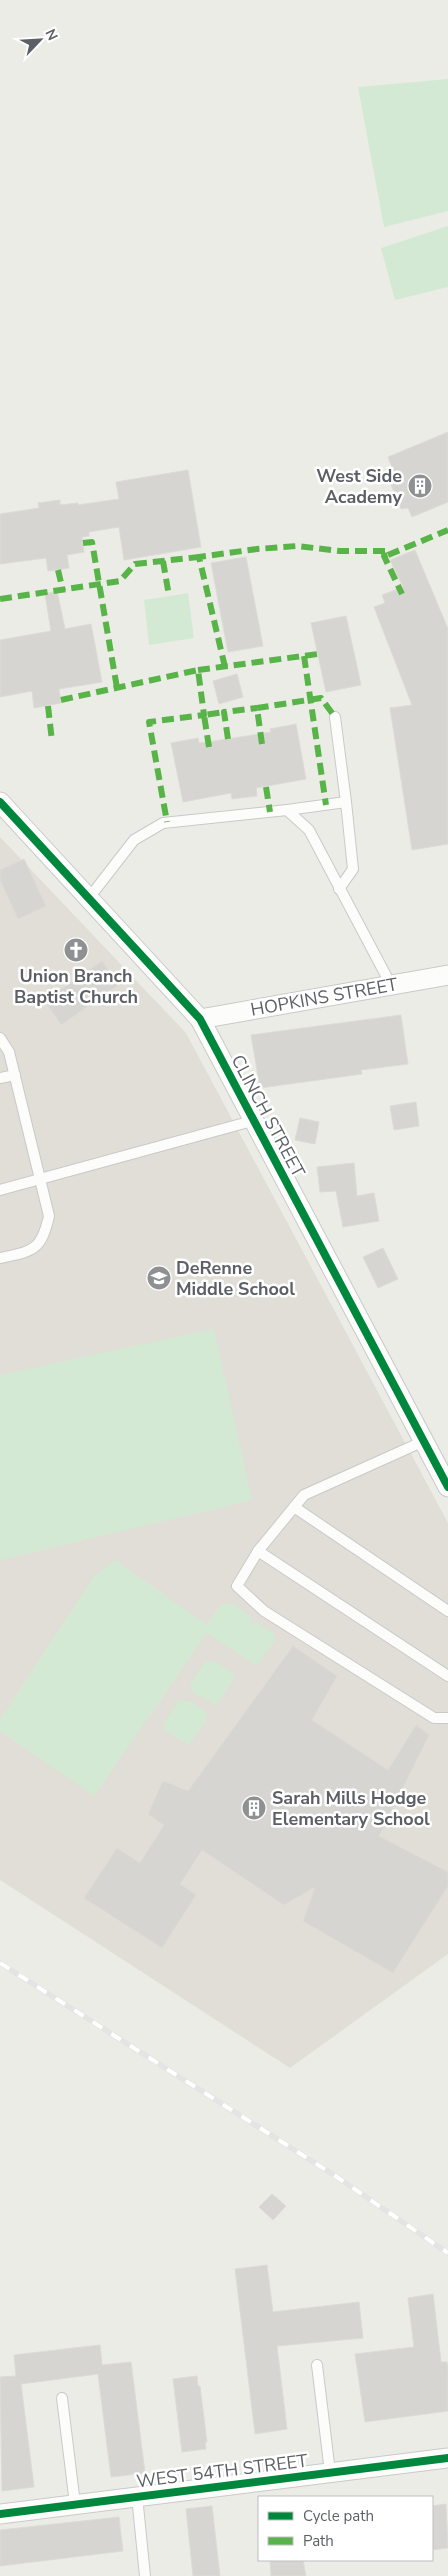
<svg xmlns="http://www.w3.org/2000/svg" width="448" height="2576" viewBox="0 0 448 2576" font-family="'Nunito Sans',sans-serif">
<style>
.education{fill:#e0ded6}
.green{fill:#d4e9d4}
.building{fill:#d6d5d2;stroke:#dcdbd6}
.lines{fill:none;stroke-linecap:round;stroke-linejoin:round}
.lane-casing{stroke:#c9c9c9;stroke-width:12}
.street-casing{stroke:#c9c9c9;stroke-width:21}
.lane{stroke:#fcfcfb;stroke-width:10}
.street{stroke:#fcfcfb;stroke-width:19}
.rail-casing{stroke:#e3e4e3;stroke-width:5.5}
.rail{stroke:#fff;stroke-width:4;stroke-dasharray:11;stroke-linecap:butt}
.quiet{stroke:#58b448;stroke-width:6;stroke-dasharray:12 6;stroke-linecap:butt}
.cycleway-casing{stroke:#fff;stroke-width:11}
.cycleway{stroke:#00873e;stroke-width:8}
.labels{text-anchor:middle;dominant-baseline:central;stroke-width:5;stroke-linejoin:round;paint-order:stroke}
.poi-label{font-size:18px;font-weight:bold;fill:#5c5f65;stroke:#fff;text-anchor:start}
.street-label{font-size:18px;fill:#5c5f65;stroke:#fff}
</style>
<rect width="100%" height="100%" fill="#ecece7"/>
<path class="education" d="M0,837L186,1033L448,1523V1954L290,2068L0,1880Z"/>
<g class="green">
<path d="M448,79V211L384,227L358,87Z"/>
<path d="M448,226V287L395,300L381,248Z"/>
<path d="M188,593L194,638L149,645L144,600Z"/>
<path d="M214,1329L252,1500L0,1560V1375Z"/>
<path d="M115,1560L207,1625L221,1604H233L251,1616L250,1623H258L275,1635V1640L257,1666L207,1633L94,1796L0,1731V1720L94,1576Z"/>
<path d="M205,1662H217L234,1674V1679L216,1705L191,1691V1683Z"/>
<path d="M178,1701H190L207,1713V1719L189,1745L164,1730V1723Z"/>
</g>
<g class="building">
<path d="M448,432V502L412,517L408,508L401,509L385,470L392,467L388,457Z"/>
<path d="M188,470L201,547L124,560L119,527L89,532V536L82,537L84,552L67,555L69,568L48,571L46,558L0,564V514L39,508L38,503L60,500V505L78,503V505L119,499L116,482Z"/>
<path d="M415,550L448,629V844L412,850L390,708L412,705L374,607L385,603L382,595L403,587L390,560Z"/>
<path d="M246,557L263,646L228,652L211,563Z"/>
<path d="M57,591L65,629L91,624L102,682L59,689L61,703L34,708L32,691L0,697V640L51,631L45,594Z"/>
<path d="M346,616L361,685L326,692L311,623Z"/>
<path d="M237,674L243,697L219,704L213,681Z"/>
<path d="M296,724L306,779L256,788L257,796L232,799L231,793L183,802L171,743L198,738L199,743L228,739L271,732L270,729Z"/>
<path d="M24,859L46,906L18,919L0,880V870Z"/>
<path d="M102,961L118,985L61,1025L45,1001Z"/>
<path d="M401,1015L408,1064L361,1070L362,1074L260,1088L251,1035Z"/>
<path d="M416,1102L419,1126L394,1130L390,1106Z"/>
<path d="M300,1118L319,1122L315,1144L295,1140Z"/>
<path d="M354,1163L357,1196L374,1193L379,1221L343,1227L336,1191L320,1192L317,1167Z"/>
<path d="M383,1248L398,1279L378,1288L363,1257Z"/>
<path d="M293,1646L337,1676L312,1720L388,1770L416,1725L429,1735L379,1836L448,1872V1886L393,1973L303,1921L315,1887L284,1905L202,1850L180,1884L196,1895L162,1948L84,1898L117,1848L140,1863L164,1825L148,1814L163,1781L188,1791Z"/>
<path d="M272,2194L286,2206L273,2220L259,2207Z"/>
<path d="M267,2265L273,2312L359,2302L363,2338L277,2346L287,2429L255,2434L235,2269Z"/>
<path d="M433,2294L441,2362H447L448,2372V2411L365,2422L355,2354L414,2347L408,2298Z"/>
<path d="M100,2345L102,2365L131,2362L145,2473L111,2477L98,2374L21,2384L34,2487L2,2491L0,2377L16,2376L14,2355Z"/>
<path d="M197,2376L198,2386H200L207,2442H205L206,2449L182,2452L173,2379Z"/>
<path d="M446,2504L448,2548L432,2550V2506Z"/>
<path d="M212,2506L220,2576H193L186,2509Z"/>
<path d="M119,2517L123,2551L0,2566V2530Z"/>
<path d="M270,2560H303L306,2576H271Z"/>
</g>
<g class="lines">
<defs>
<g id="lane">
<path d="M335,717L346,802"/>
<path d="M287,810L346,802L353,869L339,889"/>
<path d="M89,898L134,840L163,823L287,810L309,830L391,985"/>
<path d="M0,1038L9,1052L49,1216C41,1251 33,1251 0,1258"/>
<path d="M0,1078L15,1075"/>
<path d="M0,1190L252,1121"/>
<path d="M424,1441L304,1495L258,1551L237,1586L264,1611L434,1718H448"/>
<path d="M294,1507L448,1611"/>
<path d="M258,1551L448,1676"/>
<path d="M317,2365L330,2472"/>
<path d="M62,2398L75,2504"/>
<path d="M137,2496L145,2576"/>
</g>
<g id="street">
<path d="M0,802L200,1019L448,1487"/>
<path d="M200,1019L448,975"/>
<path d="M0,2514L448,2458"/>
</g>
</defs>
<use href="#lane" class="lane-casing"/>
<use href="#street" class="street-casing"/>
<use href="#lane" class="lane"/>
<use href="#street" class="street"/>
<defs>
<path id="rail" d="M0,1963L334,2175L448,2253"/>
</defs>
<use href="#rail" class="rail-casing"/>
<use href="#rail" class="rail"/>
<g class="quiet">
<path d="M83,543L92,542L117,688"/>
<path d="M388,555L448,530"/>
<path d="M163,561L169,596"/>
<path d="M58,570L63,591"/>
<path d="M0,599L120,581L135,564L199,557"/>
<path d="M304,656L326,805"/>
<path d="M225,667L199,557L257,549L297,546L340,551H386L388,555L384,556L402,594"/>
<path d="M198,670L318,654"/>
<path d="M61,700L198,670L204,715L149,722L167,822"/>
<path d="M48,706L52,741"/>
<path d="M228,739L224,712L257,708"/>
<path d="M262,744L257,708L321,698L335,717"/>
<path d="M209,747L204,715L224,712"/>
<path d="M266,787L270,812"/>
</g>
<defs>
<g id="cycleway">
<path d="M0,802L200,1019L448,1487"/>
<path d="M0,2514L448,2458"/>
</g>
</defs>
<use href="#cycleway" class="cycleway-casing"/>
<use href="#cycleway" class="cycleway"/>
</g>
<defs>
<symbol id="building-disc" viewBox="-11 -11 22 22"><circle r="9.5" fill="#8e9092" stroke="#fff"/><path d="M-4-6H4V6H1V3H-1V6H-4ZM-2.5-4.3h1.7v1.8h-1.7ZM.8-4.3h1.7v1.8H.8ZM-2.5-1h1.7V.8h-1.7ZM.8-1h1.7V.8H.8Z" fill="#fff"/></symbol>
<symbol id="church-disc" viewBox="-11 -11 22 22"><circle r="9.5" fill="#8e9092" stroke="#fff"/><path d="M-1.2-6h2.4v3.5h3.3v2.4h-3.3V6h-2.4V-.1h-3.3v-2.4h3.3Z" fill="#fff"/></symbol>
<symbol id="school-disc" viewBox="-11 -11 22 22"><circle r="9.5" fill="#8e9092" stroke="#fff"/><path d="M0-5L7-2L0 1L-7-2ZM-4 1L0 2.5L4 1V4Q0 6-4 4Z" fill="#fff"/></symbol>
</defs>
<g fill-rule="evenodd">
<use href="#building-disc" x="406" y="472" width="28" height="28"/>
<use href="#church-disc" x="62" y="936" width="28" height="28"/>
<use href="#school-disc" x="145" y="1264" width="28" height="28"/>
<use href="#building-disc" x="240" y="1794" width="28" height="28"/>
</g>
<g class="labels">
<g class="poi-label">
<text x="402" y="476" text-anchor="end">West Side<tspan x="402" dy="21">Academy</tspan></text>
<text x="76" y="976" text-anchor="middle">Union Branch<tspan x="76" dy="21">Baptist Church</tspan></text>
<text x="176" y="1268">DeRenne<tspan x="176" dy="21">Middle School</tspan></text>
<text x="272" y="1798">Sarah Mills Hodge<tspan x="272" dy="21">Elementary School</tspan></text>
</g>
<g class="street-label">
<text transform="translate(324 997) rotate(-10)">HOPKINS STREET</text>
<text transform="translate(268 1116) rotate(62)">CLINCH STREET</text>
<text transform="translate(222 2471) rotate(-7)">WEST 54TH STREET</text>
</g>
</g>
<rect x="258" y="2496" width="175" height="65" fill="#ffffff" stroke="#bebfc1"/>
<rect x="268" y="2512" width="25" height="8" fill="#00873e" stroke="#bebfc1"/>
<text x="303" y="2521" font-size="15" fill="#5c5f65">Cycle path</text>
<rect x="268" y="2537" width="25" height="8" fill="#58b448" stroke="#bebfc1"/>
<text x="303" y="2546" font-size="15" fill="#5c5f65">Path</text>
<g transform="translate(40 40) rotate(65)" stroke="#ffffff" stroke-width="4" paint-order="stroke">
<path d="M0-4L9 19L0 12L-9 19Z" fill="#5c5f65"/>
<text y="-8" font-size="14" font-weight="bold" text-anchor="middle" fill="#5c5f65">N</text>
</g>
</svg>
